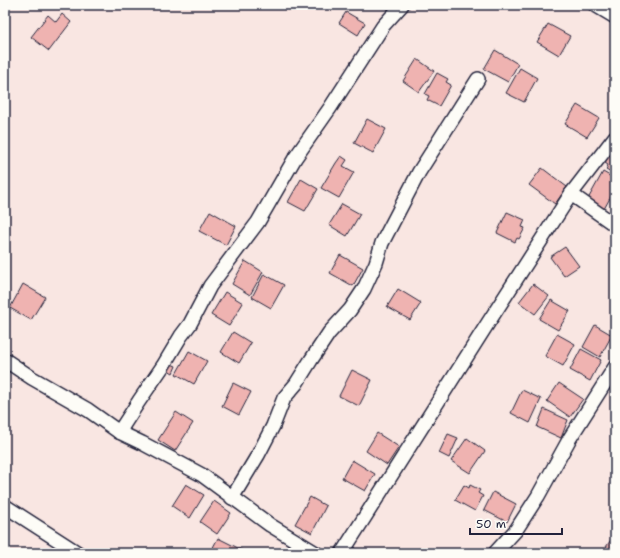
<svg xmlns="http://www.w3.org/2000/svg" width="620" height="558" viewBox="0 0 620 558" font-family="'Shantell Sans',sans-serif">
<style>
.building{fill:#efb3b1;stroke:#22223b}
.lines{fill:none;stroke-linecap:round;stroke-linejoin:round}
.minor-casing{stroke:#22223b;stroke-width:16}
.minor{stroke:#fdfcf7;stroke-width:13}
</style>
<rect width="100%" height="100%" fill="#f9e6e2"/>
<filter id="ink" filterUnits="userSpaceOnUse"><feTurbulence type="fractalNoise" baseFrequency=".025" numOctaves="2"/><feDisplacementMap in="SourceGraphic" scale="8" xChannelSelector="R" yChannelSelector="G"/><feConvolveMatrix kernelMatrix="1 2 1 2 8 2 1 2 1" color-interpolation-filters="sRGB"/></filter>
<g filter="url(#ink)">
<g class="building">
<path d="M346,12L365,23L358,35L339,23Z"/>
<path d="M62,14L71,22L49,51L31,37L48,15L56,22Z"/>
<path d="M548,24L570,36L559,55L537,42Z"/>
<path d="M495,50L518,64L508,82L484,69Z"/>
<path d="M417,59L434,71L419,92L403,81Z"/>
<path d="M520,68L537,78L524,102L506,93Z"/>
<path d="M437,73L448,79L446,82L451,85L439,106L427,100L429,96L425,94Z"/>
<path d="M577,105L599,118L587,137L565,124Z"/>
<path d="M367,119L386,129L373,153L354,143Z"/>
<path d="M610,152L614,154L615,152V175L606,170L608,165L605,163Z"/>
<path d="M341,156L347,160L343,166L354,172L339,198L321,188L336,163Z"/>
<path d="M542,168L567,187L555,204L529,185Z"/>
<path d="M603,172L615,179V189L604,209L588,199Z"/>
<path d="M301,179L318,189L305,211L288,202Z"/>
<path d="M342,204L360,214L347,236L329,225Z"/>
<path d="M210,211L236,226L226,245L199,231Z"/>
<path d="M507,212L525,220L522,227L525,228L519,239L517,238L515,242L497,233Z"/>
<path d="M565,247L579,266L564,276L550,257Z"/>
<path d="M340,255L363,268L353,286L330,273Z"/>
<path d="M245,261L263,272L250,295L232,284Z"/>
<path d="M264,274L284,285L271,308L252,297Z"/>
<path d="M23,284L45,297L31,320L10,308Z"/>
<path d="M533,284L549,296L535,314L519,302Z"/>
<path d="M398,289L421,303L410,320L387,307Z"/>
<path d="M225,292L243,303L229,326L211,315Z"/>
<path d="M551,300L570,311L558,330L539,319Z"/>
<path d="M595,325L612,335L600,357L583,347Z"/>
<path d="M233,332L251,343L239,363L221,352Z"/>
<path d="M557,334L575,344L563,366L545,356Z"/>
<path d="M581,349L601,360L590,381L570,370Z"/>
<path d="M189,351L207,361L194,384L176,374Z"/>
<path d="M171,364L176,366L173,373L168,370Z"/>
<path d="M352,370L372,380L359,406L339,396Z"/>
<path d="M233,383L251,392L239,415L222,406Z"/>
<path d="M559,383L583,399L570,417L547,401Z"/>
<path d="M522,390L541,399L530,423L511,413Z"/>
<path d="M544,409L568,420L561,438L537,427Z"/>
<path d="M176,412L193,423L175,451L158,440Z"/>
<path d="M377,433L399,447L387,465L366,451Z"/>
<path d="M448,434L458,438L449,458L439,453Z"/>
<path d="M467,438L485,451L470,473L451,461Z"/>
<path d="M352,460L375,474L365,491L342,478Z"/>
<path d="M186,484L204,495L190,518L172,506Z"/>
<path d="M464,485L469,488L470,485L480,490L478,493L483,496L475,511L455,500Z"/>
<path d="M493,492L516,504L507,522L484,510Z"/>
<path d="M310,497L326,506L312,533L295,524Z"/>
<path d="M214,501L231,513L217,534L200,522Z"/>
<path d="M615,534V553L606,547Z"/>
<path d="M218,538L242,550L240,553H210Z"/>
</g>
<g class="lines">
<defs>
<g id="minor">
<path d="M595,5L615,17"/>
<path d="M571,194L615,225"/>
<path d="M5,360L32,378L88,410L119,432L142,443L202,475L270,525L316,553"/>
<path d="M119,432L139,401L163,366L181,336L190,324L210,286L258,222L295,158L330,108L383,26L402,5"/>
<path d="M232,498L258,455L273,426L284,398L296,384L311,360L329,333L350,310L364,289L376,263L382,243L419,172L478,79"/>
<path d="M5,506L78,553"/>
<path d="M342,553L488,323L571,194L615,137"/>
<path d="M495,553L516,530L538,496L570,438L615,367"/>
</g>
</defs>
<use href="#minor" class="minor-casing"/>
<use href="#minor" class="minor"/>
</g>
</g>
<rect width="620" height="558" fill="none" stroke="#fdfcf7" stroke-width="20"/>
<rect x="10" y="10" width="600" height="538" fill="none" stroke="#22223b" stroke-width="1.5" filter="url(#ink)"/>
<path d="M470 528v6h92v-6" fill="none" stroke="#22223b" stroke-width="2"/>
<text x="476" y="528" font-size="12" fill="#22223b" stroke="#fdfcf7" stroke-width="3" paint-order="stroke">50 m</text>
</svg>
